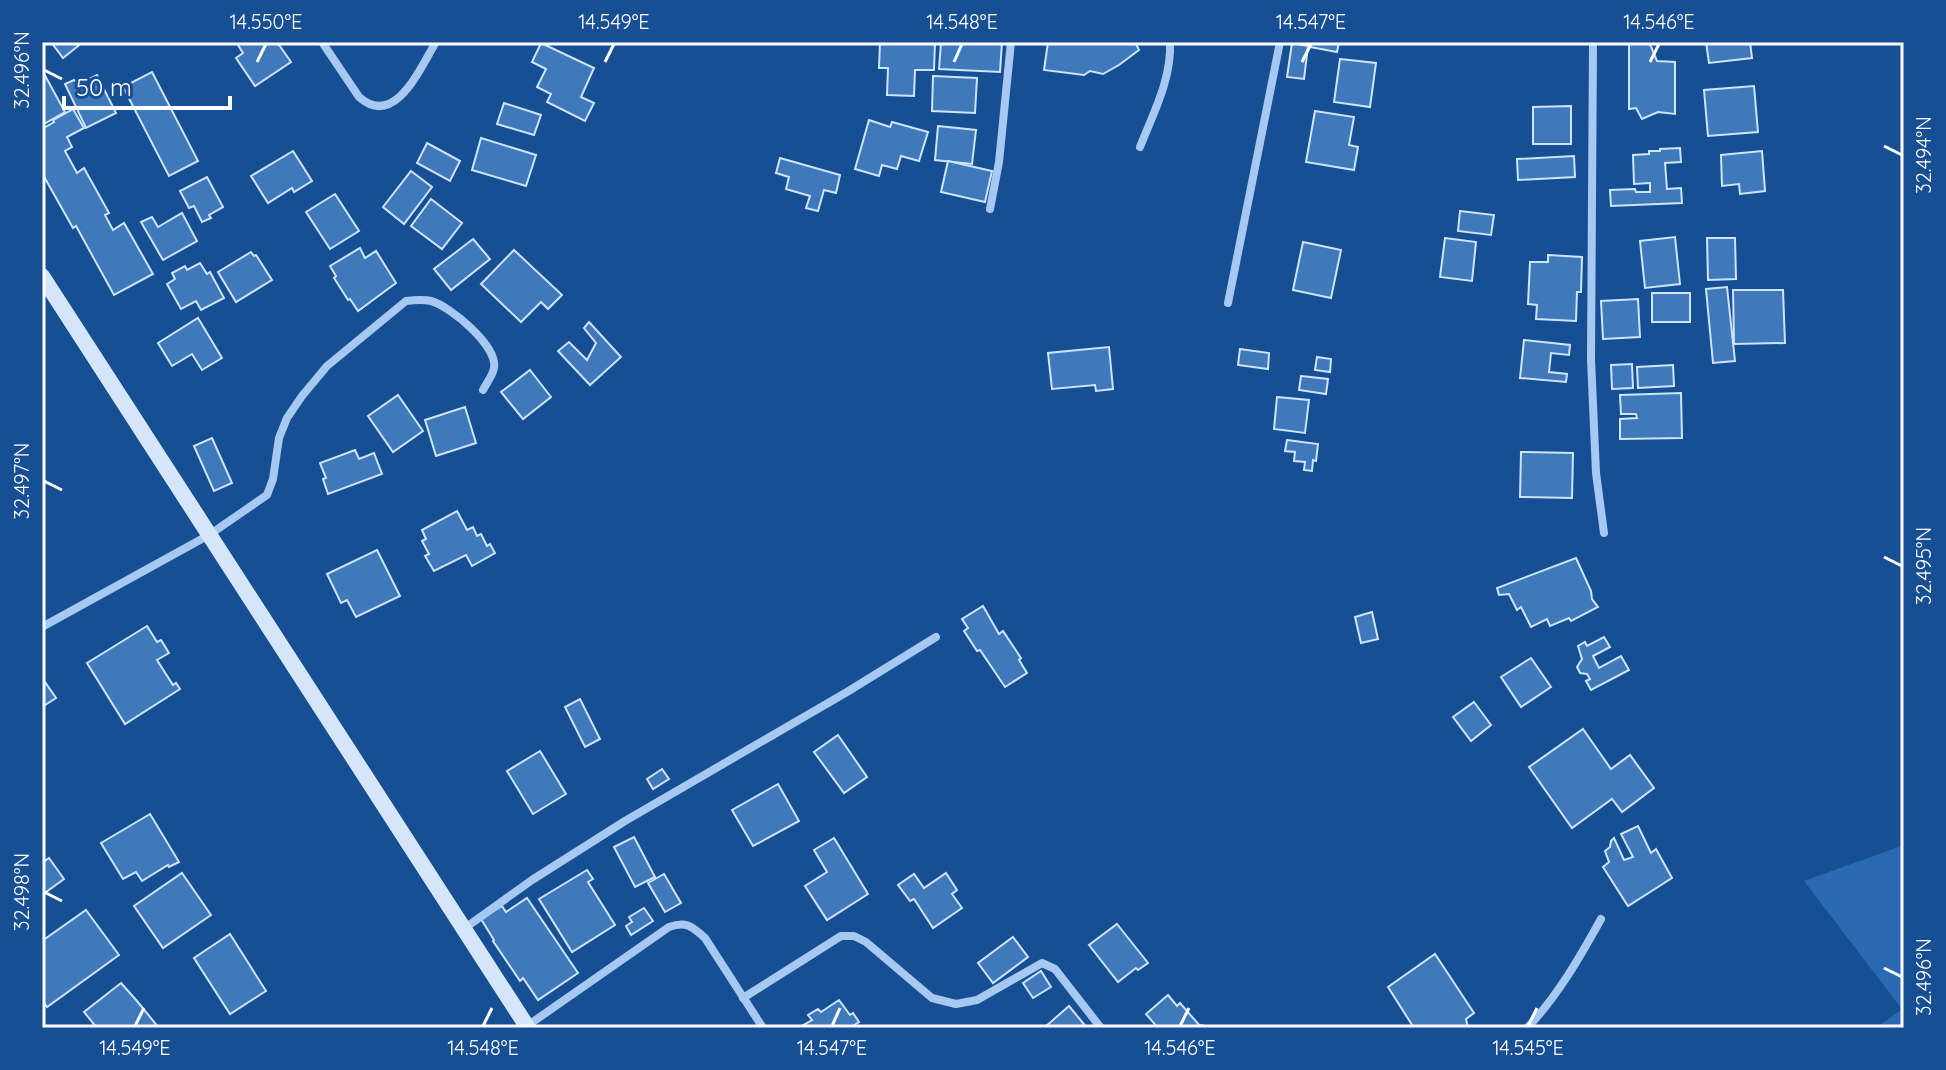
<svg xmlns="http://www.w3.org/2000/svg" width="1946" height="1070" viewBox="0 0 1946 1070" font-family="Quicksand,sans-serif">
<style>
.green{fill:#2a6ab2}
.building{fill:#3f79bb;stroke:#cee3fc;stroke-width:2}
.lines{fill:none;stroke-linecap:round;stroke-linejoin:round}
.street{stroke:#a7c9f1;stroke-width:8}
.secondary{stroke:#d5e6fb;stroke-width:16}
.ticks{fill:none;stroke:#fff;stroke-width:3}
.neatline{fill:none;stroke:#fff;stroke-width:3}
.ticks-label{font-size:20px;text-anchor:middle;fill:#fff}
</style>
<rect width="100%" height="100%" fill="#174f94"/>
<path class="green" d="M1904,845V1028H1876L1902,1009L1804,881Z"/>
<g class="building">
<path d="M51,42H83L63,58Z"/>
<path d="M236,42H277L291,62L255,86L236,58L243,53Z"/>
<path d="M880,42H935L934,70H915L914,96L887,95L888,68H879Z"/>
<path d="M941,42H1002L1000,72L939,69Z"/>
<path d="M1048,42H1135L1139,50L1119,65L1103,74L1090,71L1084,75L1044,70Z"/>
<path d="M1294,42H1339L1337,52L1294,44Z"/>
<path d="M1706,42H1750L1752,58L1709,63Z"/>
<path d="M541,43L594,68L581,97L594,103L585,121L547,102L551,94L537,87L546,69L532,62Z"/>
<path d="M1292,43L1308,46L1304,79L1287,77Z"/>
<path d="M1629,44H1650L1657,61L1675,62V114L1658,112L1642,119L1636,108L1629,109Z"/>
<path d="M1340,59L1376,63L1370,107L1334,102Z"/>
<path d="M42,70L65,112L42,125Z"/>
<path d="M152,72L198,161L169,176L123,87Z"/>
<path d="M97,75L116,113L86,128L65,84L74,80L77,85Z"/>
<path d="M933,76L977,78L975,113L932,111Z"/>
<path d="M1754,86L1758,132L1708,136L1704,90Z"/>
<path d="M504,103L541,115L534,135L497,124Z"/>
<path d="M1571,106V144H1533V107Z"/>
<path d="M73,109L84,128L67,137L72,147L65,151L77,173L84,168L109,213L105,215L113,230L124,223L153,274L114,295L76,226L73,228L42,173V129L54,122L53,120Z"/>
<path d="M1315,111L1354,117L1349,145L1358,147L1354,170L1306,162Z"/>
<path d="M869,120L890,127L892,122L928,132L919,161L901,156L897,169L882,165L879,176L855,169Z"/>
<path d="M938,126L976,130L972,164L935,160Z"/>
<path d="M481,138L536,155L526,186L472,170Z"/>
<path d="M427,143L460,161L450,181L417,163Z"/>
<path d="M1680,148L1681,162L1665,163L1667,189L1681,188L1682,203L1611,206L1610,190L1635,189L1636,192H1650V183L1634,184L1633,155L1649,154V151H1660V149Z"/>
<path d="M293,151L312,181L294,192L292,188L268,203L251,176Z"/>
<path d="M1762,151L1765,191L1740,194L1739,184L1722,186L1721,155Z"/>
<path d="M1574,156L1575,177L1518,180L1517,159Z"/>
<path d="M780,158L840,175L836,193L824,190L818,211L806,208L810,196L786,189L789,177L776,173Z"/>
<path d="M948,161L992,171L985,202L941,192Z"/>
<path d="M411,171L432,187L404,224L383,207Z"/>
<path d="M207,177L223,207L209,215L211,218L202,222L194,206L189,208L180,191Z"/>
<path d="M335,194L359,231L330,249L306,212Z"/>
<path d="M431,199L462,223L442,249L411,226Z"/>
<path d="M1460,211L1494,215L1491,235L1458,231Z"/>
<path d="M182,213L197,241L163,260L141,222L152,217L158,227Z"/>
<path d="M1675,237L1680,284L1645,288L1640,241Z"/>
<path d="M1445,238L1476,242L1472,281L1440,277Z"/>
<path d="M1707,238H1735L1736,279L1708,280Z"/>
<path d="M473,239L490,259L451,290L434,269Z"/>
<path d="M1303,242L1341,250L1331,298L1293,290Z"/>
<path d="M360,248L365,258L376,251L396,283L358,311L350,299L348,300L334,278L336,276L330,266Z"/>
<path d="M514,250L562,295L548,309L541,302L521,322L481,284Z"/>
<path d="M251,252L254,256L256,255L272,280L236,302L218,272Z"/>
<path d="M1548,255L1582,257L1581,292H1577L1576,321L1536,319L1537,305L1528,304L1530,262H1548Z"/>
<path d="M200,263L207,274L210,272L224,298L201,310L196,301L181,309L167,284L175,279L172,273L185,266L187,270Z"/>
<path d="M1727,287L1735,361L1713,363L1706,289Z"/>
<path d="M1733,290H1783L1785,343L1734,344Z"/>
<rect x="1652" y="293" width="38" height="29"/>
<path d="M1638,299L1640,337L1603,339L1601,301Z"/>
<path d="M198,318L222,358L202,370L192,354L172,366L158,343Z"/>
<path d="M589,322L621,357L590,385L558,351L569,342L587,360L596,343L584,328Z"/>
<path d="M1524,340L1570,345L1569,355L1551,353L1549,372L1567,374L1566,382L1520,378Z"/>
<path d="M1109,347L1113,389L1096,391L1095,385L1052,389L1048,353Z"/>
<path d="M1240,349L1269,353L1268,369L1238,365Z"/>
<path d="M1317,357L1331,359L1330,372L1315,370Z"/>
<path d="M1632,364L1633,388L1612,389L1611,365Z"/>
<path d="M1673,365L1674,386L1638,388L1637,367Z"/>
<path d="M530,370L551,397L523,419L501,392Z"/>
<path d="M1301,376L1328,379L1326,394L1299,390Z"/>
<path d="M1681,393L1682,438L1620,439V419L1637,418L1636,414H1621L1620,395Z"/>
<path d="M398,395L423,431L393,452L368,416Z"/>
<path d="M1277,397L1309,400L1305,433L1274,429Z"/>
<path d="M465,407L476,443L436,456L425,420Z"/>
<path d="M212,438L232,483L214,491L194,446Z"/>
<path d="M1287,440L1318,444L1316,461L1313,460L1312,471L1304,470L1305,462L1294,461L1295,452L1285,451Z"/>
<path d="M355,450L359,459L374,453L382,474L328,494L323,479L326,478L320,463Z"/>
<path d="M1521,452L1573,453L1572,498L1520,497Z"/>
<path d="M457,511L467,530L473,527L477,536L481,534L487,546L490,544L495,553L472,566L466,555L434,571L425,556L429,554L422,541L426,539L422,530Z"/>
<path d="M377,550L400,596L356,617L347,600L341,603L327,574Z"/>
<path d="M1576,558L1591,591L1592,599L1598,607L1571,621L1569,618L1550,626L1547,619L1531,627L1521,607L1517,610L1509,594L1499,595L1497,588Z"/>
<path d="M983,606L999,634L1003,631L1021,658L1019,660L1027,673L1005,687L980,650L977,651L964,631L968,628L962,619Z"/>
<path d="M1372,612L1378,639L1361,643L1355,617Z"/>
<path d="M147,626L157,642L161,640L169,653L157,660L173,685L176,683L180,689L125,724L87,663Z"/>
<path d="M1604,637L1610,647L1593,656L1599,668L1621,656L1629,670L1591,690L1586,681L1590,679L1587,674L1580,673L1577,667L1582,659L1578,646L1585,642L1587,646Z"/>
<path d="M1531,658L1551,687L1521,707L1501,677Z"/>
<path d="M43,679L56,698L42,707V680Z"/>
<path d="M580,699L600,739L585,747L565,707Z"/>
<path d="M1474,702L1491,725L1471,741L1453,717Z"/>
<path d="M1583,729L1611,769L1630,755L1654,788L1622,812L1612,799L1572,828L1529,767Z"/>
<path d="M838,735L867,777L844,793L814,752Z"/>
<path d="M540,751L566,794L533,814L507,771Z"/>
<path d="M662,769L669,779L653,789L647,779Z"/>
<path d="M778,784L799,821L753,846L732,810Z"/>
<path d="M150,814L179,862L169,867L168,865L142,881L136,872L123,879L101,843Z"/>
<path d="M1638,826L1651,853L1656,849L1672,878L1628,906L1603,867L1609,862L1605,851L1610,847L1611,841L1614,838L1624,860L1633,857L1621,834Z"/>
<path d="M634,837L655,877L635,887L614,847Z"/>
<path d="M834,838L868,894L827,920L805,886L827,872L814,850Z"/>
<path d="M49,858L64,879L42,895V863Z"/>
<path d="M587,870L593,879L588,882L615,925L572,952L539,899Z"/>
<path d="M182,873L211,915L163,948L134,906Z"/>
<path d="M946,873L957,890L952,894L962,908L933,928L914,899L910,901L898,885L914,874L924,888Z"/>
<path d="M664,874L681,903L665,912L648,883Z"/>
<path d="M527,898L578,973L538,1000L523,978L520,981L493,941L494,940L481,919L502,906L506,912Z"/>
<path d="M644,908L653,921L631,935L626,926L632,922L629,917Z"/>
<path d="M86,910L119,955L47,1007L42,1000V941Z"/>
<path d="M1117,924L1148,963L1138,970L1136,968L1118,982L1089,945Z"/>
<path d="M230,934L266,991L230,1014L194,958Z"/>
<path d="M1013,937L1028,957L993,983L978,963Z"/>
<path d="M1435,954L1474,1013L1466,1019L1468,1028H1414L1388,987Z"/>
<path d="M1041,971L1051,987L1033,998L1023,983Z"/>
<path d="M121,983L137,1001L159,1028H97L84,1012Z"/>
<path d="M1168,995L1177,1006L1180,1003L1200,1026L1202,1025L1205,1028H1158L1146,1014Z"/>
<path d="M839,1000L850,1015L853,1013L859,1022L850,1028H803L802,1026L812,1020L808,1015L818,1009L821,1012Z"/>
<path d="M1069,1006L1087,1028H1046L1045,1027Z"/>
</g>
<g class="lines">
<g class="street">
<path d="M322,42L359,97C395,129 420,68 436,42"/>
<path d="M1593,42L1591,359L1596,473L1604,533"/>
<path d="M1140,147C1153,114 1172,78 1170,42"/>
<path d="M990,209L999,162L1011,42"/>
<path d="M1228,303L1280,42"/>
<path d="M42,627L209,535L267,495L273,479L279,438L287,418L302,396L327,366L406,301C414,300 423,299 431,301C450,306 498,346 494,368C493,375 486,384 483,390"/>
<path d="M465,928L532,880L625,821L847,692L936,637"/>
<path d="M743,998L841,936H854L866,942L932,998L956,1004L977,1000L1042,963L1055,969L1101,1028"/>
<path d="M527,1026L669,927C686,921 692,926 705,938L763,1028"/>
<path d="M1527,1028C1557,997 1580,957 1601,919"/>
</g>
<path class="secondary" d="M42,276L528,1028"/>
</g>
<path class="ticks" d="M257,62L266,44M605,62L614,44M954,62L962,44M1302,62L1311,44M1650,62L1659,44M44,70L62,79M1884,146L1902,155M44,481L62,490M1884,557L1902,566M44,892L62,901M1884,968L1902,977M135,1026L144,1008M483,1026L492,1008M832,1026L840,1008M1180,1026L1189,1008M1528,1026L1537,1008"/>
<rect width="1946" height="1070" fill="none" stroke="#174f94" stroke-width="88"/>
<path d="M64 96v12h166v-12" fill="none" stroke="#ffffff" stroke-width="4"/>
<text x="76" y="96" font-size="24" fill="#ffffff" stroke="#174f94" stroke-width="6" paint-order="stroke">50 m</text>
<rect x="44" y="44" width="1858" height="982" class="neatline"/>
<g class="ticks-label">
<text x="266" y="29">14.550°E</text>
<text x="614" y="29">14.549°E</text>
<text x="962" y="29">14.548°E</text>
<text x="1311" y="29">14.547°E</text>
<text x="1659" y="29">14.546°E</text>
<text transform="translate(22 70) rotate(-90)" y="7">32.496°N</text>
<text transform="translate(1924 155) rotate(-90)" y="7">32.494°N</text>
<text transform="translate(22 481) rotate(-90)" y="7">32.497°N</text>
<text transform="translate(1924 566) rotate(-90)" y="7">32.495°N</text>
<text transform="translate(22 892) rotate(-90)" y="7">32.498°N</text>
<text transform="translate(1924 977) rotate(-90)" y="7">32.496°N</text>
<text x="135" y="1055">14.549°E</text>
<text x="483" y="1055">14.548°E</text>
<text x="832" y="1055">14.547°E</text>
<text x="1180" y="1055">14.546°E</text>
<text x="1528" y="1055">14.545°E</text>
</g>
</svg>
